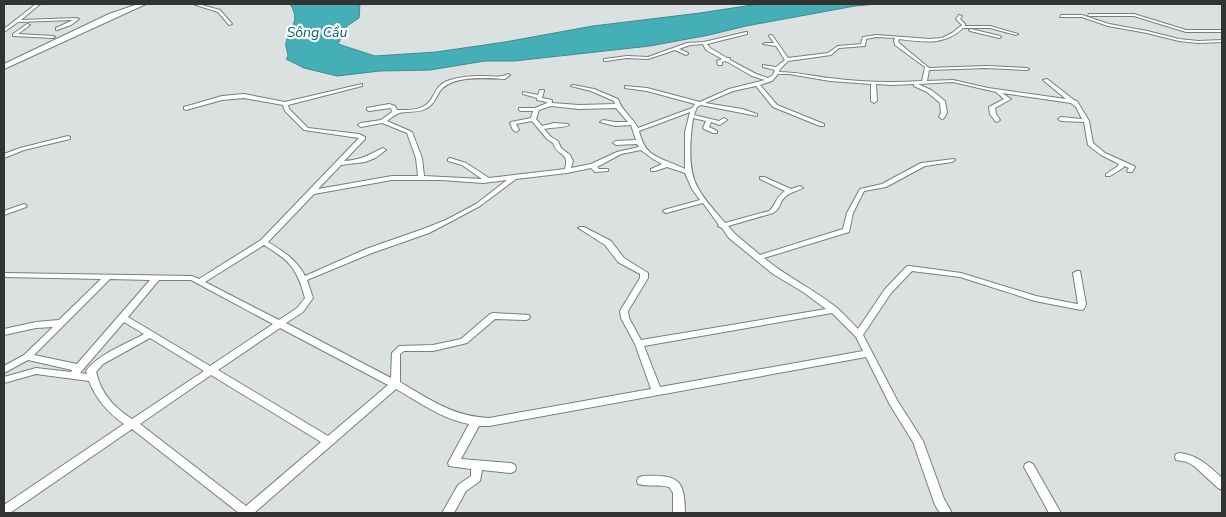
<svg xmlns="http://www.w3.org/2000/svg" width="1226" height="517" viewBox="0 0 1226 517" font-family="'Nunito Sans',sans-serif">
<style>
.water{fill:#45afb8;stroke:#3f8a90}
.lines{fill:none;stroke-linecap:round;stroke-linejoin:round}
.street-casing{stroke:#797e7e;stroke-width:2}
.highway-casing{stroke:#797e7e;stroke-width:2}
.street{fill:#fff;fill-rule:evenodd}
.highway{fill:#fff;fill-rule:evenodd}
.labels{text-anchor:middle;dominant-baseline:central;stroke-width:4.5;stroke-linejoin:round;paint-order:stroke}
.far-water-label{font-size:14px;font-style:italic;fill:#046269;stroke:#fff}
</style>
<rect width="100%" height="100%" fill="#dbe0e0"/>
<path class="water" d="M290,4H360L359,18L347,26L338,44L375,56L436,52L505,42L593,26L700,13L759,4H876L855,6L746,26L709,35L650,46L514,61H485L430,70L380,71L337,76L304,68L286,59L288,56C288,52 285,47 286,43C288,28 302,22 290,4Z"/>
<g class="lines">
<defs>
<g id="street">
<path d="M36,4H40L21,20L77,18L79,19L71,25L57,30H56V28L73,20L18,22L4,32V29Z"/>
<path d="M193,4H198L220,10L232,24L229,25L218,12Z"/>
<path d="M1089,14H1134L1186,30H1222V32H1186L1134,16H1088Z"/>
<path d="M959,15L962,16L960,19L965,24V26H990L1018,34L1016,35L990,28H963C944,46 923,42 899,39L898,41L899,43L929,68L986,66L1027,68L1029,69L1027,70L986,68L929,70L927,81L953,80L988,88L1066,99L1043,80L1047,79L1074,100L1077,101L1089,121L1093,143L1105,153L1134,166L1135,167L1132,172H1128L1127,171L1129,168L1124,166L1123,168L1110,176H1106V174L1118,166L1119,164L1101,155L1088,145L1084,122L1061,121L1058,119L1061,117L1082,119L1076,107L1071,103L1002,93L1011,99L995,108L996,114L1000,120L997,122L995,121L990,114L989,107L1004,99L996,92L953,82L918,84L931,90L945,101L947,113L944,118L942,119L939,117L941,113L940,103L927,92L914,86V84L892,85L876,84L877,101L874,103L871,101V84L830,81L789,74H778L772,81L760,85L777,105L824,124V126H820L773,107L756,86L733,91L705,103L742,109L757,114V116L701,105L697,107L694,115L719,121L724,118L727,120L720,125L711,122L709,127L717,131V133H713L704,129L703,128L706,121L693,118C690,139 687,170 698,188C705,201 716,212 725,223L769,211C776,206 775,197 785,191L760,179V177H764L791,189L800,186L803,188C798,191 790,192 785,197C778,203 782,208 773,213L728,226L735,234L760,255L843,229L847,213L860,189L882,184L921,163L954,159L955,160L952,162L925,166L886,187L864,191L853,213L849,232L764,258C787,277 813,289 836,307C844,314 851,322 858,329L885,289L907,266H910L961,273L1036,296L1077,304H1078L1073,273L1077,271H1080L1086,304L1084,309L1081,310L1035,301L960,277L912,271L891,293L863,335L897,400L923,441L944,499L952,513H940L935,505L913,442L890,405L866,357L489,426H479L461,459L511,463L515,465L516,468L515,471L511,473L482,470L480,481L466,491L454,513H442L458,485L471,476V469L449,466L448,463L469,424C442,419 419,402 396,389L254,513H239L132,429L10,513H4V505L124,424C108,413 96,399 89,381L36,374L4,383V377L36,368L71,372L72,370L28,360L4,373V366L24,355L53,327L36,328L4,335V329L36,322L59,320L101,279L4,277V273L192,276L199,279L261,240L359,138L304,130L285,111L283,105L244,98L222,100L186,110L184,109V107L222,96L244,94L285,102L362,84V86L288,105L289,109L308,128L359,134L365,137V139L344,161C362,160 368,155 383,148L386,150L375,158L365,162L341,165L318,189L392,176H418L416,158L407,133L382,123L361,127L358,125L361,123L381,120L392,112L391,108L369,111L367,110V108L389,104L395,106L397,110C406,110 419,111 427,104C436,96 434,87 447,81C458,77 470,76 482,76C491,76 501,78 508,74L510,75L505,79C488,78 453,75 441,90C436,96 435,104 427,108C418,114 405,110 397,114C393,116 390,119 387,121L412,132L422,158L424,176L482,179L462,165L448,161V159L450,158L466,163L489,178L565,169C570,151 557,157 553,143L547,139L532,121L516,124L519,130L516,132L513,130L510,123L511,122L531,118L533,111H521L519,110V108H535L547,103V102L537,100V98L523,94V92L538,95L540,90H544V91L542,98L552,100V103L579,105L615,104L614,101L591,91L571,86L573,85L594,89L618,99C622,111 632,117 638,128L692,108L695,104L647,91L625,88V86L647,88L700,102L729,89L765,80L752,76L726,61L722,62V65H718L717,61L722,59L706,50L703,44L690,45L679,49L688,53V54L686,55L675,50L648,59L627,58L606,61H604V59L627,56L648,57L687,43L704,42L746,32H747V34L707,44L710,48L727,58H730V60L756,74L768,78L773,75L775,70L763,67V65L776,67L785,60L776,46L763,44L765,43H774L769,36L770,35H772L788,58L828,53L838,46L861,44L863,37L876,35L930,39L942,38L952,33L962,25L956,19ZM876,37L895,38L894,41L895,45L925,67L922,81C891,83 860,82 829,78C812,76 796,72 779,72L780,69L788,61L831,55L839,48L865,46L866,39ZM551,106L579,109L616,108L628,122H615L603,120L600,122L615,126L631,125L636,140L616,141L613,143L616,145L637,144L639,147L617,152L591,164L571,168L573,161L570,155L561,148L558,141L551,137L544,129C551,127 564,128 569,125L568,124L554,123L542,126L536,119L539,110ZM690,112L685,132V169C680,167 675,164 671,163C652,155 644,152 639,131ZM641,150L653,159L662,164L651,169V171H655L667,167L685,173L692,189L700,200L664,210L663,211L664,212L666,213L703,203L719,225L718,226L722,228L729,238L773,274L803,292L826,309L641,340L629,318L628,311L648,278V273L624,258L611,241L584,227H580L578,228L580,229L605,245L618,262L640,274V278L620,311L621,318L635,344L651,389L489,418C454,417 429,399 400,382V354L404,351H433L467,343L495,319L526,320L529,319L530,317L529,315L493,313L490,314L461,339L433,345L399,346L392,353L391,378L286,323L303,312L313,298L307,280L372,253L429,233L450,222L480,206L516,179L567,173L591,168L595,172L608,171V169H599L597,167L621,154ZM392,180H441L483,183L507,180L476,204L446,220L423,229L366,249L305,276C297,260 283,251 268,242L314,194ZM264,245C290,261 297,268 305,298L297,308L279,320L205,282ZM110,279L150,280L77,364L34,355ZM159,280H191L273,324L210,366L128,317ZM832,313L856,337L863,351L660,387L644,346ZM124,322L144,334C126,344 97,355 86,371L87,374L80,373ZM280,328L388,385L328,436L218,370ZM150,338L204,371L132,419C113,407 101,393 96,372L103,364ZM211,375L321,442L246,506L140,424Z"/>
<path d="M1061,15H1082L1109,24L1147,31L1179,39L1198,41L1222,40V42L1198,43L1179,41L1147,33L1108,26L1082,17H1060Z"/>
<path d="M27,24L30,25L18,34L53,36L55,37L53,38L13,36V34Z"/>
<path d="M971,29L1000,36L1001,37L999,38L970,31L969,30Z"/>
<path d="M68,136L70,137V139L24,150L4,158V154L20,148Z"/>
<path d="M24,204L26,205L27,206L26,207L4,215V211Z"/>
<path d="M1180,453C1198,455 1209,466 1222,478V490L1218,488L1194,466L1187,462L1176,460L1175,457L1176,454Z"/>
<path d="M1029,462L1033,464L1061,513H1049L1024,467L1025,464Z"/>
<path d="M642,476C676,475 685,477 685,513H673V493L669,487C659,484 648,487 638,484L637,481L638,478Z"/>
</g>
<path id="highway" d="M138,4H146L4,69V64L109,14Z"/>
</defs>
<use href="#street" class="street-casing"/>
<use href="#highway" class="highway-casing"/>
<use href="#street" class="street"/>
<use href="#highway" class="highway"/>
</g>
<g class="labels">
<g class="far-water-label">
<text x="317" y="32">Sông Cầu</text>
</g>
</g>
<rect width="1226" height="517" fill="none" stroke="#323434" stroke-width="10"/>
</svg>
